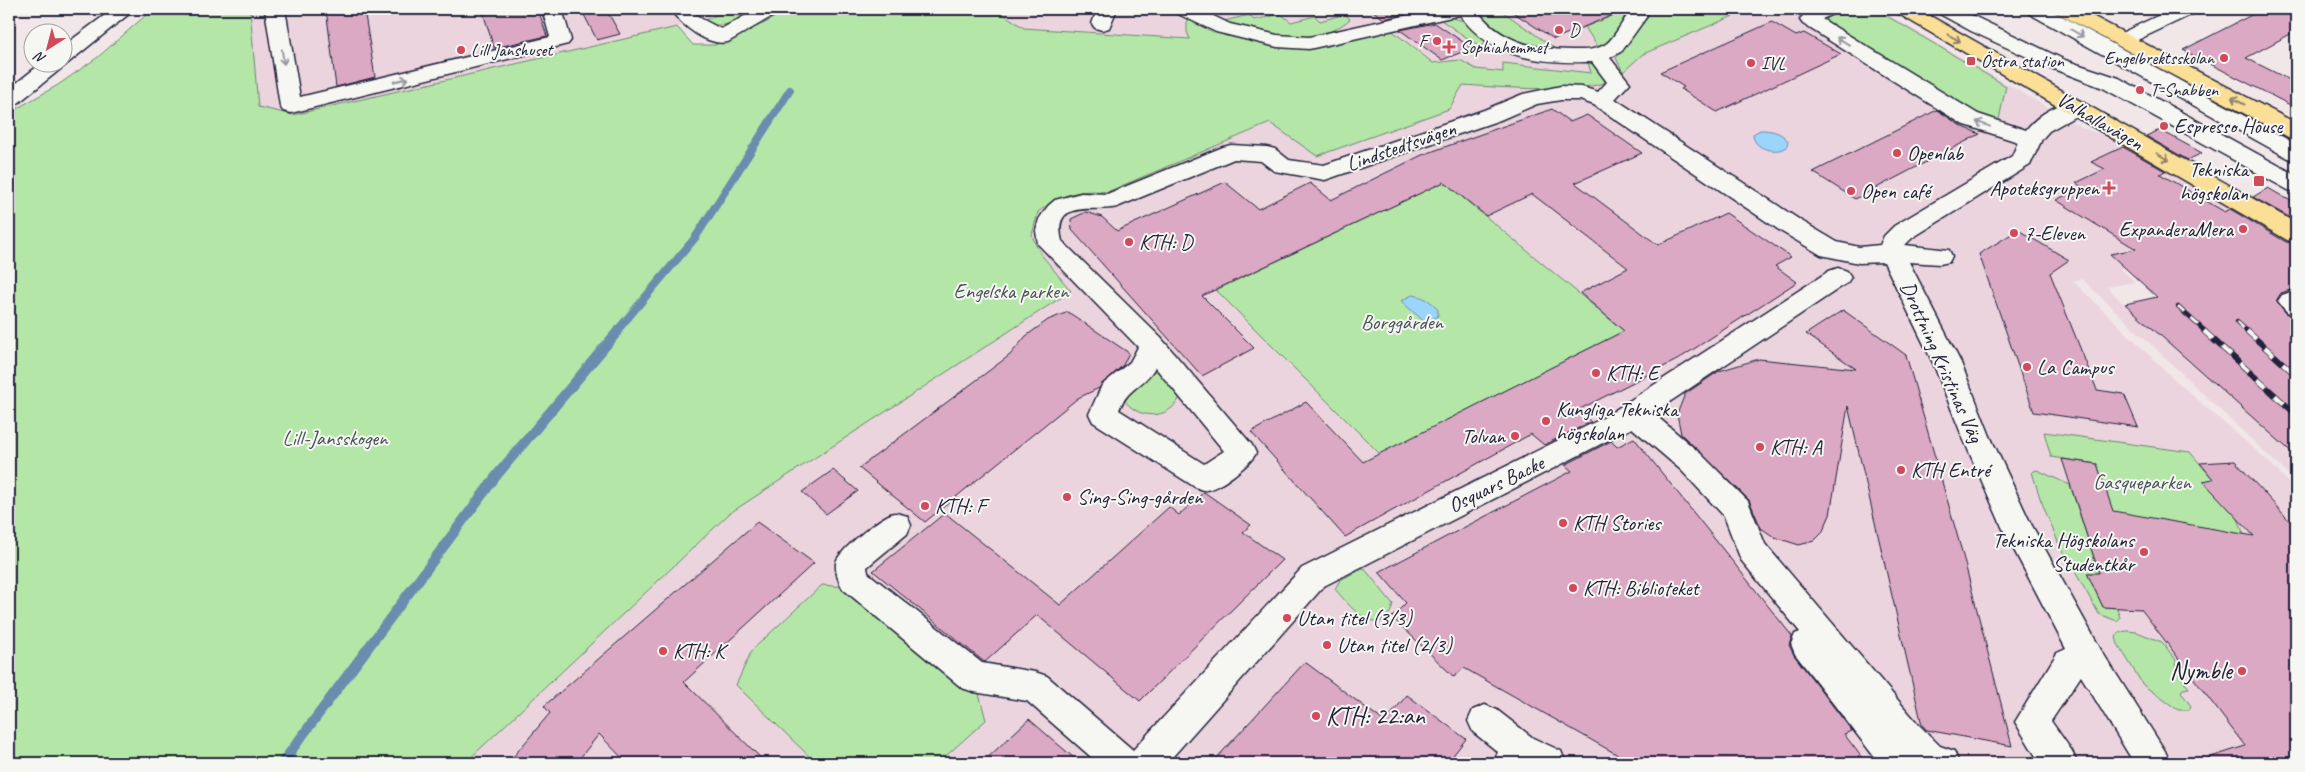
<svg xmlns="http://www.w3.org/2000/svg" width="2305" height="772" viewBox="0 0 2305 772" font-family="Caveat,sans-serif">
<style>
.built{fill:#ebd4de}
.green{fill:#b4e7a7;stroke:#6b8471}
.water{fill:#9cd5fc;stroke:#6b8daf}
.lines{fill:none;stroke-linecap:round;stroke-linejoin:round}
.stream-far1{stroke:#6b8daf;stroke-width:8}
.stream{stroke:#6b8daf;stroke-width:10}
.building{fill:#dca9c5;stroke:#22223b}
.minor-casing{stroke:#22223b;stroke-width:3}
.major-casing{stroke:#22223b;stroke-width:3}
.minor{fill:#f6f6f2;fill-rule:evenodd}
.major{fill:#fbdf96;fill-rule:evenodd}
.rail-far1-casing{stroke:#22223b;stroke-width:4.5}
.rail-casing{stroke:#22223b;stroke-width:6}
.rail-far1{stroke:#f6f6f2;stroke-width:3;stroke-dasharray:9;stroke-linecap:butt}
.rail{stroke:#f6f6f2;stroke-width:4.5;stroke-dasharray:12;stroke-linecap:butt}
.oneway{stroke:#9797a0}
.oneway2{stroke:#8e8068}
.poi-dot{fill:#d1495b;stroke:#f6f6f2;stroke-width:2}
.labels{text-anchor:middle;dominant-baseline:central;stroke-width:4;stroke-linejoin:round;paint-order:stroke}
.far-poi-label{font-size:18px;fill:#22223b;stroke:#f6f6f2;text-anchor:start}
.street-label{font-size:21px;fill:#22223b;stroke:#f6f6f2}
.poi-label{font-size:21px;fill:#22223b;stroke:#f6f6f2;text-anchor:start}
.park-label{font-size:21px;fill:#465356;stroke:#f6f6f2}
.near-poi-label{font-size:25px;fill:#22223b;stroke:#f6f6f2;text-anchor:end}
</style>
<rect width="100%" height="100%" fill="#f1e7e9"/>
<filter id="ink" filterUnits="userSpaceOnUse"><feTurbulence type="fractalNoise" baseFrequency=".02" numOctaves="2"/><feDisplacementMap in="SourceGraphic" scale="10" xChannelSelector="R" yChannelSelector="G"/><feConvolveMatrix kernelMatrix="1 2 1 2 8 2 1 2 1" color-interpolation-filters="sRGB"/></filter>
<g filter="url(#ink)">
<g class="built">
<path d="M250,9H735L677,27L268,122L258,107Z"/>
<path d="M906,9H1878L2083,128L2130,146L2296,245V293L2157,211L2144,242L2127,251L2142,264L2120,268L2135,282L2107,287L2128,308L2175,298L2221,315L2285,302L2296,312V482L2082,279L2073,281L2175,380L2269,462L2296,490V763H465L730,513L1071,291L1040,253L1032,235L1038,212L1060,196L1088,190L1107,192L1270,123L1449,109L1470,72L1338,62L1184,38L945,23Z"/>
</g>
<g class="green">
<path d="M153,9H250L258,107L293,115L677,27L693,45H715L767,22L786,9H949L962,14L970,9H996L1024,28L1190,39L1187,32V19L1226,36L1313,47L1333,44L1390,29L1433,63L1460,60L1476,69L1503,72V63L1591,73L1588,62L1600,67L1608,81C1585,94 1493,87 1463,85L1449,109L1317,156L1270,123L1107,192C1077,189 1062,194 1038,212L1032,235L1035,243L1040,253L1071,291L730,513L465,763H9V113L58,85L98,57Z"/>
<path d="M731,9H763C746,20 720,31 700,22Z"/>
<path d="M1478,9H1499L1553,47L1545,51L1510,44L1478,13Z"/>
<path d="M1617,9H1626C1623,25 1616,40 1601,47L1597,46L1585,27L1622,12Z"/>
<path d="M1643,9H1750L1643,54L1623,72L1616,58L1649,16Z"/>
<path d="M1840,9H1875L2006,86L1998,124L1977,120L1821,23V17Z"/>
<path d="M1281,14L1291,22L1315,16L1320,21L1345,14L1350,19C1311,52 1265,33 1220,22L1249,15L1254,20Z"/>
<path d="M1448,17L1465,21L1489,43L1479,46L1438,18Z"/>
<path d="M1444,182L1624,331L1380,454L1216,290Z"/>
<path d="M1155,371L1163,373L1180,397C1169,421 1136,420 1123,398L1145,372Z"/>
<path d="M2044,432L2190,452L2213,479L2228,492L2244,535L2117,525L2097,464L2051,457Z"/>
<path d="M2037,470L2070,485L2099,573H2087L2103,607L2117,608L2120,618L2117,621L2099,614L2058,542L2040,498L2032,472Z"/>
<path d="M1364,568L1393,604L1390,613L1380,622C1359,620 1348,604 1335,589L1340,580Z"/>
<path d="M822,585L845,587L979,694L986,720L938,763H816L736,685L752,650Z"/>
<path d="M2128,631L2137,632L2162,642L2176,660L2177,672L2189,688L2183,689L2181,692L2191,706L2189,710H2178L2143,685L2118,644L2116,637L2120,632Z"/>
</g>
<g class="water">
<path d="M1760,130C1772,130 1781,132 1788,141L1787,147C1777,154 1753,150 1753,134Z"/>
<path d="M1412,295C1423,296 1432,301 1438,310V316L1426,323L1401,301Z"/>
</g>
<g class="lines">
<path class="stream-far1" d="M616,332L695,238L790,90"/>
<path class="stream" d="M282,763L497,475L618,331"/>
</g>
<g class="building">
<path d="M326,9H364L375,77L336,87Z"/>
<path d="M482,9H538L547,36L494,48Z"/>
<path d="M581,9H606L620,34L597,40Z"/>
<path d="M1370,9H1415L1418,11L1384,19Z"/>
<path d="M1508,9H1622L1623,11L1554,39Z"/>
<path d="M2263,9H2296V31L2246,58L2296,83V108L2183,50Z"/>
<path d="M1772,22L1796,36L1804,33L1841,54L1717,112L1681,89L1684,87L1660,72Z"/>
<path d="M1435,23L1472,48L1442,60L1400,30Z"/>
<path d="M1552,109L1570,122L1587,115L1642,153L1575,183L1658,245L1726,213L1791,257L1775,266L1797,282L1677,360L1578,410L1591,422L1544,445L1531,434L1345,537L1251,432L1306,402L1363,462L1624,331L1580,293L1628,268L1532,194L1486,216L1444,182L1202,296L1254,348L1202,376L1072,230L1071,219L1086,212L1102,217L1117,231L1225,182L1258,209L1310,183L1331,200L1422,155Z"/>
<path d="M1937,110L1961,126L1980,134L1855,199L1813,172Z"/>
<path d="M2160,130L2202,153L2188,160L2146,136Z"/>
<path d="M2123,147L2165,171L2160,174L2225,212L2230,209L2286,242L2296,244V292L2290,290L2281,293L2276,301L2286,313L2296,317V456L2125,304L2157,297L2110,254L2136,249L2056,200L2082,187L2076,183L2105,169L2091,162Z"/>
<path d="M2268,188L2296,204V221L2253,197Z"/>
<path d="M2018,230L2069,260L2050,273L2097,390L2124,394L2138,427L2034,412L1979,254Z"/>
<path d="M1843,310L1906,355L1962,552L2012,746L1927,730L1922,725L1848,406L1830,515L1822,533L1814,541L1799,545L1774,537L1761,528L1749,500L1681,434L1677,414L1685,394L1719,371L1759,359L1856,369L1806,334Z"/>
<path d="M1068,312L1129,353L1123,365L1099,388L1078,398L925,522L859,468L1010,355L1026,336L1048,320Z"/>
<path d="M1634,438L1792,636L1789,645L1794,655L1852,731L1844,734L1866,763H1632L1464,668L1454,677L1392,617L1406,603L1379,572L1572,471L1565,465L1611,441L1617,447Z"/>
<path d="M2062,459L2097,464L2113,511L2254,536L2203,481L2213,479L2200,463L2235,461L2296,528V763H2205V759L2245,746L2141,609L2103,607L2087,573H2099Z"/>
<path d="M833,470L858,491L826,514L802,492Z"/>
<path d="M1204,492L1251,525L1243,532L1282,560L1140,701L1037,615L985,662L983,661L873,571L945,513L1060,605L1169,507L1179,515Z"/>
<path d="M757,522L814,563L684,682L766,763H627L599,734L576,763H508L550,713L544,706Z"/>
<path d="M1305,662L1385,722L1407,695L1466,739L1447,763H1212Z"/>
<path d="M1029,719L1053,740L1080,763H982Z"/>
</g>
<g class="lines">
<defs>
<g id="minor">
<path d="M113,9H135L17,104L9,105V89L43,62H62V47Z"/>
<path d="M265,9H285L300,97L550,37L542,9H562L571,40L568,44L291,113L283,111L280,106Z"/>
<path d="M670,9H691L700,18L721,29L757,9H781L778,13L728,42C708,47 681,25 670,9Z"/>
<path d="M1097,9H1117L1109,28L1102,30L1095,28L1092,24Z"/>
<path d="M1173,9H1199L1230,24L1252,29L1277,35L1309,37L1436,9H1476C1499,41 1534,50 1572,50C1584,50 1595,51 1606,44C1614,38 1621,24 1627,16L1624,9H1644L1647,16L1622,51L1610,58L1630,83L1615,99L1800,220L1837,242L1859,247L1880,245L1884,236L1894,226L2012,156L2018,142L1962,124L1803,24L1800,20C1808,5 1823,9 1838,9L1835,13L1822,19L1978,114L2026,130C2037,115 2064,98 2083,102L2086,107L2083,112L2049,131L2042,139L2030,165L1912,238L1905,245L1949,250L1952,256L1949,262L1940,264L1909,262L1961,363L1990,436L2030,522L2101,650L2165,751L2170,763H2134L2081,676L2051,721L2072,751L2077,763H2040L2015,722L2057,653L2066,649L2002,527L1962,436L1933,363L1884,262L1859,263L1821,255L1782,232L1594,105L1580,100H1561L1537,104L1500,120L1325,180L1274,171L1261,161L1234,159L1117,207C1096,213 1051,197 1062,241L1161,338L1252,445L1256,453C1251,464 1219,489 1206,490C1203,491 1198,488 1195,487L1093,422L1089,414L1102,385L1130,362L1138,347L1038,244L1036,231L1039,219L1048,206L1055,200L1081,193L1107,194L1223,147L1231,145L1267,147L1275,149L1289,160L1324,165L1484,110L1523,94L1561,86L1582,87L1598,92L1607,82L1592,62C1542,63 1492,60 1460,15L1309,49L1277,47L1216,32L1176,13ZM1155,367L1224,451L1204,464L1119,410C1127,388 1145,386 1155,367Z"/>
<path d="M1935,9H1959L2065,60L2119,78L2296,175V192L2288,190L2103,88L2051,68L1971,31L1938,13Z"/>
<path d="M2025,9H2049L2296,144V160L2288,158L2028,13Z"/>
<path d="M2172,9H2198L2195,13L2129,44L2122,46L2115,44L2112,40L2115,36Z"/>
<path d="M1838,268L1847,271L1851,277L1847,283L1653,413L1701,454L1748,501L1765,544L1919,725L1940,746L1954,751L1959,763H1879L1795,654L1791,644L1795,634L1800,632L1741,560L1724,516L1681,470L1632,428L1324,586L1167,763H1098L1027,701L974,692L962,688L843,589C839,582 835,572 836,563C837,552 884,513 895,513C899,513 903,515 907,516L911,525L907,534L867,567L868,573L982,663L1035,672L1047,676L1133,750L1302,568L1603,418L1829,271Z"/>
<path d="M2291,292L2296,294V315L2287,312L2278,301L2282,295Z"/>
<path d="M1485,705L1497,710L1533,738L1561,751L1566,763H1493L1498,752L1473,732L1468,721L1473,710Z"/>
</g>
<g id="major">
<path d="M1894,9H1918L2296,223V242L2287,240L1897,13Z"/>
<path d="M2054,9H2079L2296,123V139L2288,137L2057,13Z"/>
</g>
</defs>
<use href="#minor" class="minor-casing"/>
<use href="#major" class="major-casing"/>
<use href="#minor" class="minor"/>
<use href="#major" class="major"/>
<defs>
<g id="rail-far1">
<path d="M2178,307L2206,332"/>
<path d="M2237,322L2248,332"/>
</g>
<g id="rail">
<path d="M2204,331L2296,414"/>
<path d="M2247,331L2296,375"/>
</g>
</defs>
<use href="#rail-far1" class="rail-far1-casing"/>
<use href="#rail" class="rail-casing"/>
<use href="#rail-far1" class="rail-far1"/>
<use href="#rail" class="rail"/>
</g>
<defs><path id="oneway-shaft" d="M-6 0H5M1.5-3L5.5 0L1.5 3" fill="none" stroke-width="1.6" stroke-linecap="round" stroke-linejoin="round" transform="scale(1.25)"/></defs>
<g class="oneway">
<use href="#oneway-shaft" transform="translate(2077 33) rotate(30)"/>
<use href="#oneway-shaft" transform="translate(1843 41) rotate(-149)"/>
<use href="#oneway-shaft" transform="translate(283 57) rotate(81)"/>
<use href="#oneway-shaft" transform="translate(401 80) rotate(-13)"/>
<use href="#oneway-shaft" transform="translate(1983 124) rotate(-160)"/>
</g>
<g class="oneway2">
<use href="#oneway-shaft" transform="translate(1954 38) rotate(30)"/>
<use href="#oneway-shaft" transform="translate(2238 101) rotate(-152)"/>
<use href="#oneway-shaft" transform="translate(2163 157) rotate(30)"/>
</g>
</g>
<g class="poi-dot">
<circle cx="1559" cy="30" r="5"/>
<circle cx="1437" cy="41" r="5"/>
<path d="M1446.5 39.5h5v5h5v5h-5v5h-5v-5h-5v-5h5z"/>
<circle cx="461" cy="50" r="5"/>
<circle cx="2224" cy="58" r="5"/>
<rect x="1966" y="56" width="10" height="10" rx="2.5"/>
<circle cx="1751" cy="63" r="5"/>
<circle cx="2140" cy="90" r="5"/>
<circle cx="2164" cy="126" r="5"/>
<circle cx="1897" cy="153" r="5"/>
<rect x="2253" y="175" width="12" height="12" rx="2.5"/>
<path d="M2106.5 180.5h5v5h5v5h-5v5h-5v-5h-5v-5h5z"/>
<circle cx="1851" cy="191" r="5"/>
<circle cx="2243" cy="229" r="5"/>
<circle cx="2014" cy="233" r="5"/>
<circle cx="1129" cy="242" r="5"/>
<circle cx="2027" cy="367" r="5"/>
<circle cx="1596" cy="373" r="5"/>
<circle cx="1546" cy="421" r="5"/>
<circle cx="1515" cy="436" r="5"/>
<circle cx="1760" cy="447" r="5"/>
<circle cx="1901" cy="470" r="5"/>
<circle cx="1067" cy="497" r="5"/>
<circle cx="925" cy="506" r="5"/>
<circle cx="1563" cy="523" r="5"/>
<circle cx="2144" cy="552" r="5"/>
<circle cx="1573" cy="588" r="5"/>
<circle cx="1287" cy="618" r="5"/>
<circle cx="1327" cy="645" r="5"/>
<circle cx="663" cy="651" r="5"/>
<circle cx="2242" cy="671" r="5"/>
<circle cx="1316" cy="716" r="5"/>
</g>
<g class="labels">
<g class="far-poi-label">
<text x="1569" y="30">D</text>
<text x="1427" y="41" text-anchor="end">F</text>
<text x="1460" y="47">Sophiahemmet</text>
<text x="471" y="50">Lill Janshuset</text>
<text x="2214" y="58" text-anchor="end">Engelbrektsskolan</text>
<text x="1981" y="61">Östra station</text>
<text x="1761" y="63">IVL</text>
<text x="2150" y="90">T-Snabben</text>
</g>
<g class="street-label">
<text transform="translate(2100 121) rotate(30)">Valhallavägen</text>
<text transform="translate(1401 146) rotate(-19)">Lindstedtsvägen</text>
<text transform="translate(1942 362) rotate(66)">Drottning Kristinas Väg</text>
<text transform="translate(1496 484) rotate(-26)">Osquars Backe</text>
</g>
<g class="poi-label">
<text x="2174" y="126">Espresso House</text>
<text x="1907" y="153">Openlab</text>
<text x="2248" y="169" text-anchor="end">Tekniska<tspan x="2248" dy="24">högskolan</tspan></text>
<text x="2099" y="188" text-anchor="end">Apoteksgruppen</text>
<text x="1861" y="191">Open café</text>
<text x="2233" y="229" text-anchor="end">ExpanderaMera</text>
<text x="2024" y="233">7-Eleven</text>
<text x="1139" y="242">KTH: D</text>
<text x="2037" y="367">La Campus</text>
<text x="1606" y="373">KTH: E</text>
<text x="1556" y="409">Kungliga Tekniska<tspan x="1556" dy="24">högskolan</tspan></text>
<text x="1505" y="436" text-anchor="end">Tolvan</text>
<text x="1770" y="447">KTH: A</text>
<text x="1911" y="470">KTH Entré</text>
<text x="1077" y="497">Sing-Sing-gården</text>
<text x="935" y="506">KTH: F</text>
<text x="1573" y="523">KTH Stories</text>
<text x="2134" y="540" text-anchor="end">Tekniska Högskolans<tspan x="2134" dy="24">Studentkår</tspan></text>
<text x="1583" y="588">KTH: Biblioteket</text>
<text x="1297" y="618">Utan titel (3/3)</text>
<text x="1337" y="645">Utan titel (2/3)</text>
<text x="673" y="651">KTH: K</text>
</g>
<g class="park-label">
<text x="1011" y="291">Engelska parken</text>
<text x="1402" y="322">Borggården</text>
<text x="335" y="438">Lill-Jansskogen</text>
<text x="2142" y="482">Gasqueparken</text>
</g>
<g class="near-poi-label">
<text x="2232" y="671">Nymble</text>
<text x="1326" y="716" text-anchor="start">KTH: 22:an</text>
</g>
</g>
<rect width="2305" height="772" fill="none" stroke="#f6f6f2" stroke-width="30"/>
<rect x="15" y="15" width="2275" height="742" fill="none" stroke="#22223b" stroke-width="2" filter="url(#ink)"/>
<g transform="translate(48 48) rotate(216)"><circle r="24" fill="#f6f6f2" stroke="#a1a1a9"/>
<path d="M0-4L9 19L0 12L-9 19Z" fill="#d1495b"/>
<text y="-8" font-size="14" font-weight="bold" text-anchor="middle" fill="#22223b">N</text>
</g>
</svg>
